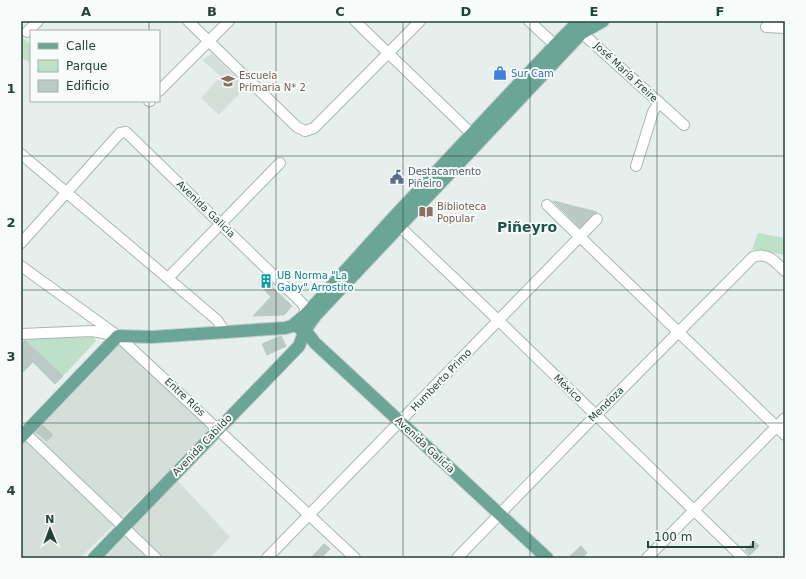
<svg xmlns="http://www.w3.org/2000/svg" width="806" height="579" viewBox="0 0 806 579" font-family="'DejaVu Sans',sans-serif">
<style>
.built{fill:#d4dfda}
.green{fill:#bfe0c8}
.building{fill:#bbcac4;stroke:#b8c9c2}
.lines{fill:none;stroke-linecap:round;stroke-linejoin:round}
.minor-casing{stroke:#a8b8b2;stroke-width:12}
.major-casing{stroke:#c2cac8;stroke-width:14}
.minor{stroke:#fff;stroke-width:10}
.major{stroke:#6aa596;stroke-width:12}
.grid{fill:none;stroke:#24423a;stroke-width:1;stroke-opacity:0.55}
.labels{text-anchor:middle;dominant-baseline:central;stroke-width:4;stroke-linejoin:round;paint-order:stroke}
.street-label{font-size:10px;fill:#24423a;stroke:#f7fbf9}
.shop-label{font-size:10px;fill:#366cbe;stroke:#f7fbf9;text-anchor:start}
.education-label{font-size:10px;fill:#785e54;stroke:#f7fbf9;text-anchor:start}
.service-label{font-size:10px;fill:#4e5e75;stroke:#f7fbf9;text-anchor:start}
.culture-label{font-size:10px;fill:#0d838f;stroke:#f7fbf9;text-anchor:start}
.district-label{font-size:14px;font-weight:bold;fill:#1f5548;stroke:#f7fbf9}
.neatline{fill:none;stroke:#24423a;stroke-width:1.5}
.grid-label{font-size:13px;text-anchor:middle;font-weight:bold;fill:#24423a}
</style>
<rect width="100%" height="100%" fill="#e6efeb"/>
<g class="built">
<path d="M212,54L246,87L219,115L201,98L221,76L202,60Z"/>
<path d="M113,339L214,427L80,558H21V434Z"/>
<path d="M176,479L230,537L210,558H99Z"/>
</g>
<g class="green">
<path d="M21,36L31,45V63L21,58Z"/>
<path d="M758,233L785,238V255L752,249Z"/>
<path d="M94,337L96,341L63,376L24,338Z"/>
</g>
<g class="building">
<path d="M553,201L597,212L580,228Z"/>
<path d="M266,277L273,285L271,286L292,306L284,315L253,316L271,297L260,285Z"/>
<path d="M281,336L286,346L267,355L262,344Z"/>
<path d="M25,340L63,376L55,384L33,362L21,374V345Z"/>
<path d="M43,425L53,435L47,441L36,432Z"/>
<path d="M754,541L759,546L750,555L745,550Z"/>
<path d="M324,544L330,549L321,558H311Z"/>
<path d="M581,546L587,553L582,558H568Z"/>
</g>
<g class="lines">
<defs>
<g id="minor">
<path d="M188,21L297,127L305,131L314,128L420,21"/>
<path d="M355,21L477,139"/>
<path d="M529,21L555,45"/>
<path d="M766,27L785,28"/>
<path d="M27,32L38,21"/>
<path d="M582,33L684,125"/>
<path d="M159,91L229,21"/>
<path d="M149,101H150"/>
<path d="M21,154L217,320L225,332"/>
<path d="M636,166L653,112L659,102"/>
<path d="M547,205L785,435"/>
<path d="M395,222L498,320L743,558"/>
<path d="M21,243L120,133L126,132L302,303L305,308V320"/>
<path d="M21,266L118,336L355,558"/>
<path d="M168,278L280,163"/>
<path d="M21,334L92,331L114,335"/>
<path d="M21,429L156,558"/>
<path d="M267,558L597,219"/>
<path d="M457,558L596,415L753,257C768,252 774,261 785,271"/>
<path d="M647,558L785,418"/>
</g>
<g id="major">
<path d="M299,328L305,330L315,343L547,558"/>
<path d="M21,437L118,336L152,337L285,328L292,326L306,314L392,219L555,45L574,26L581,21"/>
<path d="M94,558L299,346L305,330L316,315L582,33L603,21"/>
</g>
</defs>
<use href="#minor" class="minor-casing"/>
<use href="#major" class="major-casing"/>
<use href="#minor" class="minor"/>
<use href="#major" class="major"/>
</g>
<path class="grid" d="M149,21V31M276,21V558M403,21V558M530,21V558M657,21V558M149,101V558M21,156H785M21,290H785M21,423H785"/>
<defs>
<symbol id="shop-bare" viewBox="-9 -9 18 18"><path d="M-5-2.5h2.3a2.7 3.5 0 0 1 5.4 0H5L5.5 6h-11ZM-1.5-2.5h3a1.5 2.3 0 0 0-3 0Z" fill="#3f7fe0" stroke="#f7fbf9" stroke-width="2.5" paint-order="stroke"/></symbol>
<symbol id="school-bare" viewBox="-9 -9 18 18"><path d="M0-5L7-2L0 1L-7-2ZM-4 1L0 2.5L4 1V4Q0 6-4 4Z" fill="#8d6e63" stroke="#f7fbf9" stroke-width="2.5" paint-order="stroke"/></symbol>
<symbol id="civic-bare" viewBox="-9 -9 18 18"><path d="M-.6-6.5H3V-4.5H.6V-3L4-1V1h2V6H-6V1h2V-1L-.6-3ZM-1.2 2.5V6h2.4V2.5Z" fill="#5c6f8a" stroke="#f7fbf9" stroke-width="2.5" paint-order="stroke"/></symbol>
<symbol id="library-bare" viewBox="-9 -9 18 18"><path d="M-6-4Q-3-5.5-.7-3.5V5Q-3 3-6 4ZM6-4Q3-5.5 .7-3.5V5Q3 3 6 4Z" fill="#8d6e63" stroke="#f7fbf9" stroke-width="2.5" paint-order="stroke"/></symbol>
<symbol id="building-bare" viewBox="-9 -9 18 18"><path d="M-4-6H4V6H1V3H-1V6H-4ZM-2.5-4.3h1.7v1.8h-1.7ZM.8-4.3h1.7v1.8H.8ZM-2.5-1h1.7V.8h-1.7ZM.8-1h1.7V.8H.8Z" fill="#0f9aa8" stroke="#f7fbf9" stroke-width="2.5" paint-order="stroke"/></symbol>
</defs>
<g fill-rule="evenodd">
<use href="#shop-bare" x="490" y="63" width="20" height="20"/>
<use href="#school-bare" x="218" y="71" width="20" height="20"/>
<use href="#civic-bare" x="387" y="167" width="20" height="20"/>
<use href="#library-bare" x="416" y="202" width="20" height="20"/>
<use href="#building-bare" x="256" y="271" width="20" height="20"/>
</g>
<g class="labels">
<g class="street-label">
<text transform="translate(626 72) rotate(43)">José María Freire</text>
<text transform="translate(206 209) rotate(44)">Avenida Galicia</text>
<text transform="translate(441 380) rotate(-46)">Humberto Primo</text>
<text transform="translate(568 388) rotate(44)">México</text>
<text transform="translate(185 397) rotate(43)">Entre Ríos</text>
<text transform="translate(606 404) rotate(-45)">Mendoza</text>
<text transform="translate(202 445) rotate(-46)">Avenida Cabildo</text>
<text transform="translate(425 445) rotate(43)">Avenida Galicia</text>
</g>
<g class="shop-label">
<text x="511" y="73">Sur Cam</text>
</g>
<g class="education-label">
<text x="239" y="75">Escuela<tspan x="239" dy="12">Primaria N* 2</tspan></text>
<text x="437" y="206">Biblioteca<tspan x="437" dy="12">Popular</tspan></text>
</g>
<g class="service-label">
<text x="408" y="171">Destacamento<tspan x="408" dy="12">Piñeiro</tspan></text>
</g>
<g class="culture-label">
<text x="277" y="275">UB Norma "La<tspan x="277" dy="12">Gaby" Arrostito</tspan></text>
</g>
<g class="district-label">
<text x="527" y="227">Piñeyro</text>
</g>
</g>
<rect width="806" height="579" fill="none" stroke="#f7fbf9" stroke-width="44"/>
<rect x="30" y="30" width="130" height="72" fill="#f7fbf9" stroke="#a3b1ad"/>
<rect x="38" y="43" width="20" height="6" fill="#6aa596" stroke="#a3b1ad"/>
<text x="66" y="50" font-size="12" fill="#24423a">Calle</text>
<rect x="38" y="60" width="20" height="12" fill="#bfe0c8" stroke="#a3b1ad"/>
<text x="66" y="70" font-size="12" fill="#24423a">Parque</text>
<rect x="38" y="80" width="20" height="12" fill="#bbcac4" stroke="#a3b1ad"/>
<text x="66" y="90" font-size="12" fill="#24423a">Edificio</text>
<g transform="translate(50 529) rotate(359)" stroke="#f7fbf9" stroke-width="3" paint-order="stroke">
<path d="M0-3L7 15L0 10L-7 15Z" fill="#24423a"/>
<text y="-6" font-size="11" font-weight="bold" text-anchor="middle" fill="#24423a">N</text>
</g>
<path d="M648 541v6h105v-6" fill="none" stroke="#24423a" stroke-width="2"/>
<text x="654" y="541" font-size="12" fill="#24423a" stroke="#f7fbf9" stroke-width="3" paint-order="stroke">100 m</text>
<rect x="22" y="22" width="762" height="535" class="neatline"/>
<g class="grid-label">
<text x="86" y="16">A</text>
<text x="212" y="16">B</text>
<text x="340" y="16">C</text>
<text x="466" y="16">D</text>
<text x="594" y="16">E</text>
<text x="720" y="16">F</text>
<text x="11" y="93">1</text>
<text x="11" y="227">2</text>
<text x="11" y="361">3</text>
<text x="11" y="495">4</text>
</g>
</svg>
